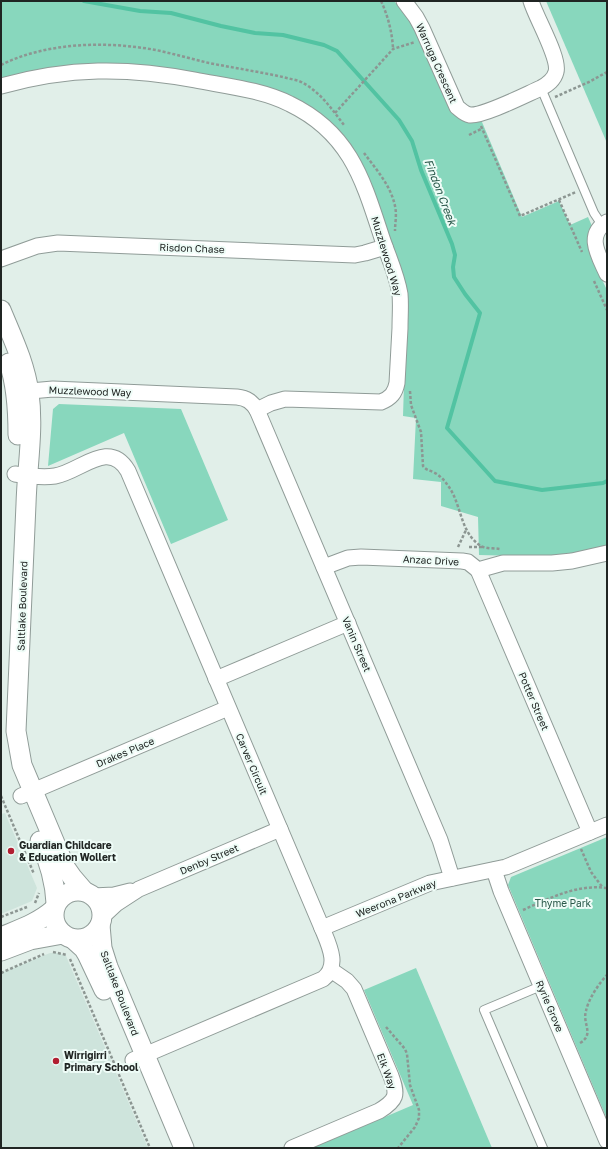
<svg xmlns="http://www.w3.org/2000/svg" width="608" height="1149" viewBox="0 0 608 1149" font-family="'Golos Text',sans-serif">
<style>
.built{fill:#cee4dc}
.green{fill:#88d7bd}
.lines{fill:none;stroke-linecap:round;stroke-linejoin:round}
.stream{stroke:#52c3a2;stroke-width:4}
.service-casing{stroke:#909c98;stroke-width:10}
.minor-casing{stroke:#909c98;stroke-width:17}
.tertiary-casing{stroke:#909c98;stroke-width:21}
.path{stroke:#8c9692;stroke-width:2.5;stroke-dasharray:3 2;stroke-linecap:butt}
.service{stroke:#fff;stroke-width:8}
.minor{stroke:#fff;stroke-width:15}
.tertiary{stroke:#fff;stroke-width:19}
.poi-dot{fill:#b11e31;stroke:#eefcf7;stroke-width:1.5}
.labels{text-anchor:middle;dominant-baseline:central;stroke-width:4;stroke-linejoin:round;paint-order:stroke}
.street-label{font-size:10px;fill:#202523;stroke:#eefcf7}
.poi-label{font-size:10px;font-weight:bold;fill:#202523;stroke:#eefcf7;text-anchor:start}
.park-label{font-size:10px;fill:#2b5a4b;stroke:#eefcf7}
.water-label{font-size:11px;font-style:italic;fill:#285749;stroke:#eefcf7}
</style>
<rect width="100%" height="100%" fill="#e1efe9"/>
<g class="built">
<path d="M5,813L37,888L32,901L1,914V814Z"/>
<path d="M50,953H57L66,956L148,1148H1V973Z"/>
</g>
<g class="green">
<path d="M1,1H394L414,24L462,119L482,122L522,217L559,201L570,225L588,217L592,226C590,231 588,236 588,242C588,253 602,279 607,290V548L570,557L479,555L478,517L441,506V482L413,479L416,418L403,416L407,290L367,175L312,111L103,65L54,67L1,79Z"/>
<path d="M546,1H607V143Z"/>
<path d="M59,404L181,409L228,520L171,544L124,433L48,466L53,409Z"/>
<path d="M607,837V1119L508,885L511,877Z"/>
<path d="M416,968L492,1148H312L413,1105L364,990Z"/>
</g>
<g class="lines">
<path class="stream" d="M84,1L140,11L171,13L221,26L255,33L283,35L324,45L337,51L399,120L412,141L421,170L452,244L455,255L453,267L454,277L465,294L480,313L447,428L495,481L542,490L603,483L607,481"/>
<defs>
<g id="service">
<path d="M541,88L594,213L602,225"/>
<path d="M541,986L484,1010L543,1148"/>
</g>
<g id="minor">
<path d="M404,1L416,17L422,28L457,107C461,110 464,114 470,115C484,116 527,94 541,88C548,84 554,80 556,72C560,58 536,18 531,1"/>
<path d="M1,86C69,67 127,67 195,80C226,86 263,90 290,104C350,133 363,180 382,238C388,256 397,275 400,294C401,305 400,316 400,328C399,346 398,364 397,383C395,393 391,398 381,402L285,399L271,403L257,410C252,402 247,398 237,397L53,389L19,392"/>
<path d="M607,222C585,235 599,256 607,274"/>
<path d="M1,259L37,246L58,243L355,255L365,253L385,247"/>
<path d="M257,410L440,840L452,878"/>
<path d="M15,474C28,476 42,478 55,476C80,472 109,438 128,471L322,928C329,945 340,966 323,979L133,1060"/>
<path d="M324,567L348,558L361,557L462,561L468,562L478,570L503,563H552L572,561L607,553"/>
<path d="M478,570L590,832"/>
<path d="M216,679L348,623"/>
<path d="M21,796L228,708"/>
<path d="M494,870L501,891L607,1141"/>
<path d="M93,896L114,895L130,891"/>
<path d="M102,917L116,904L139,889L280,829"/>
<path d="M322,928L430,883L506,867L607,825"/>
<path d="M292,1148L379,1111C397,1100 398,1095 391,1076L354,989L347,981L331,970"/>
</g>
<g id="tertiary">
<path d="M1,310C12,337 25,363 29,393C34,430 27,467 26,504C22,580 20,656 16,731L22,765L65,867L72,877L84,891"/>
<path d="M9,363C17,386 18,411 18,435"/>
<path d="M40,841C49,861 55,881 56,903"/>
<circle cx="78" cy="915" r="24"/>
<path d="M100,925L102,948L108,967L184,1148"/>
<path d="M1,937C20,929 38,923 53,910"/>
<path d="M73,939L84,949L87,954L104,990"/>
<path d="M1,951L30,940L63,934"/>
</g>
</defs>
<use href="#service" class="service-casing"/>
<use href="#minor" class="minor-casing"/>
<use href="#tertiary" class="tertiary-casing"/>
<g class="path">
<path d="M381,1C388,16 392,32 393,48"/>
<path d="M1,65C47,42 106,41 156,50C174,54 192,59 209,63C239,69 269,73 299,81C319,90 331,108 344,125"/>
<path d="M555,97L589,82L607,72"/>
<path d="M335,113L393,49L415,42"/>
<path d="M481,126L520,216L576,192"/>
<path d="M469,135L483,128"/>
<path d="M364,153C376,169 391,186 395,206C397,215 395,223 395,231"/>
<path d="M559,200L582,252"/>
<path d="M594,281L607,310"/>
<path d="M410,391L411,405L421,432L423,466C426,470 429,470 433,472C440,475 445,481 449,487C462,506 460,533 481,546C486,549 494,548 500,549"/>
<path d="M458,547L466,530"/>
<path d="M469,547H482"/>
<path d="M1,796L34,874"/>
<path d="M581,849L591,872L603,888"/>
<path d="M35,903L39,893"/>
<path d="M523,910C550,898 577,884 607,888"/>
<path d="M1,917L27,907"/>
<path d="M53,952L67,955"/>
<path d="M70,959L150,1148"/>
<path d="M1,973L44,954"/>
<path d="M386,1027L405,1049L407,1054L410,1085L419,1110V1118L415,1127L398,1148"/>
<path d="M580,1043C595,1034 582,1024 586,1011C588,1000 599,983 607,975"/>
</g>
<use href="#service" class="service"/>
<use href="#minor" class="minor"/>
<use href="#tertiary" class="tertiary"/>
</g>
<g class="poi-dot">
<circle cx="11" cy="851" r="4"/>
<circle cx="56" cy="1061" r="4"/>
</g>
<g class="labels">
<g class="street-label">
<text transform="translate(437 63) rotate(66)">Warruga Crescent</text>
<text transform="translate(192 248) rotate(2)">Risdon Chase</text>
<text transform="translate(387 256) rotate(73)">Muzzlewood Way</text>
<text transform="translate(90 391) rotate(2)">Muzzlewood Way</text>
<text transform="translate(431 560) rotate(3)">Anzac Drive</text>
<text transform="translate(22 606) rotate(-88)">Saltlake Boulevard</text>
<text transform="translate(357 644) rotate(67)">Vanin Street</text>
<text transform="translate(534 701) rotate(67)">Potter Street</text>
<text transform="translate(125 752) rotate(-23)">Drakes Place</text>
<text transform="translate(252 764) rotate(67)">Carver Circuit</text>
<text transform="translate(209 859) rotate(-23)">Denby Street</text>
<text transform="translate(396 898) rotate(-22)">Weerona Parkway</text>
<text transform="translate(120 993) rotate(69)">Saltlake Boulevard</text>
<text transform="translate(550 1006) rotate(67)">Ryrie Grove</text>
<text transform="translate(387 1071) rotate(70)">Elk Way</text>
</g>
<g class="poi-label">
<text x="19" y="845">Guardian Childcare<tspan x="19" dy="12">&amp; Education Wollert</tspan></text>
<text x="64" y="1055">Wirrigirri<tspan x="64" dy="12">Primary School</tspan></text>
</g>
<g class="park-label">
<text x="563" y="903">Thyme Park</text>
</g>
<g class="water-label">
<text transform="translate(441 192) rotate(69)">Findon Creek</text>
</g>
</g>
<rect width="608" height="1149" fill="none" stroke="#202523" stroke-width="4"/>
</svg>
